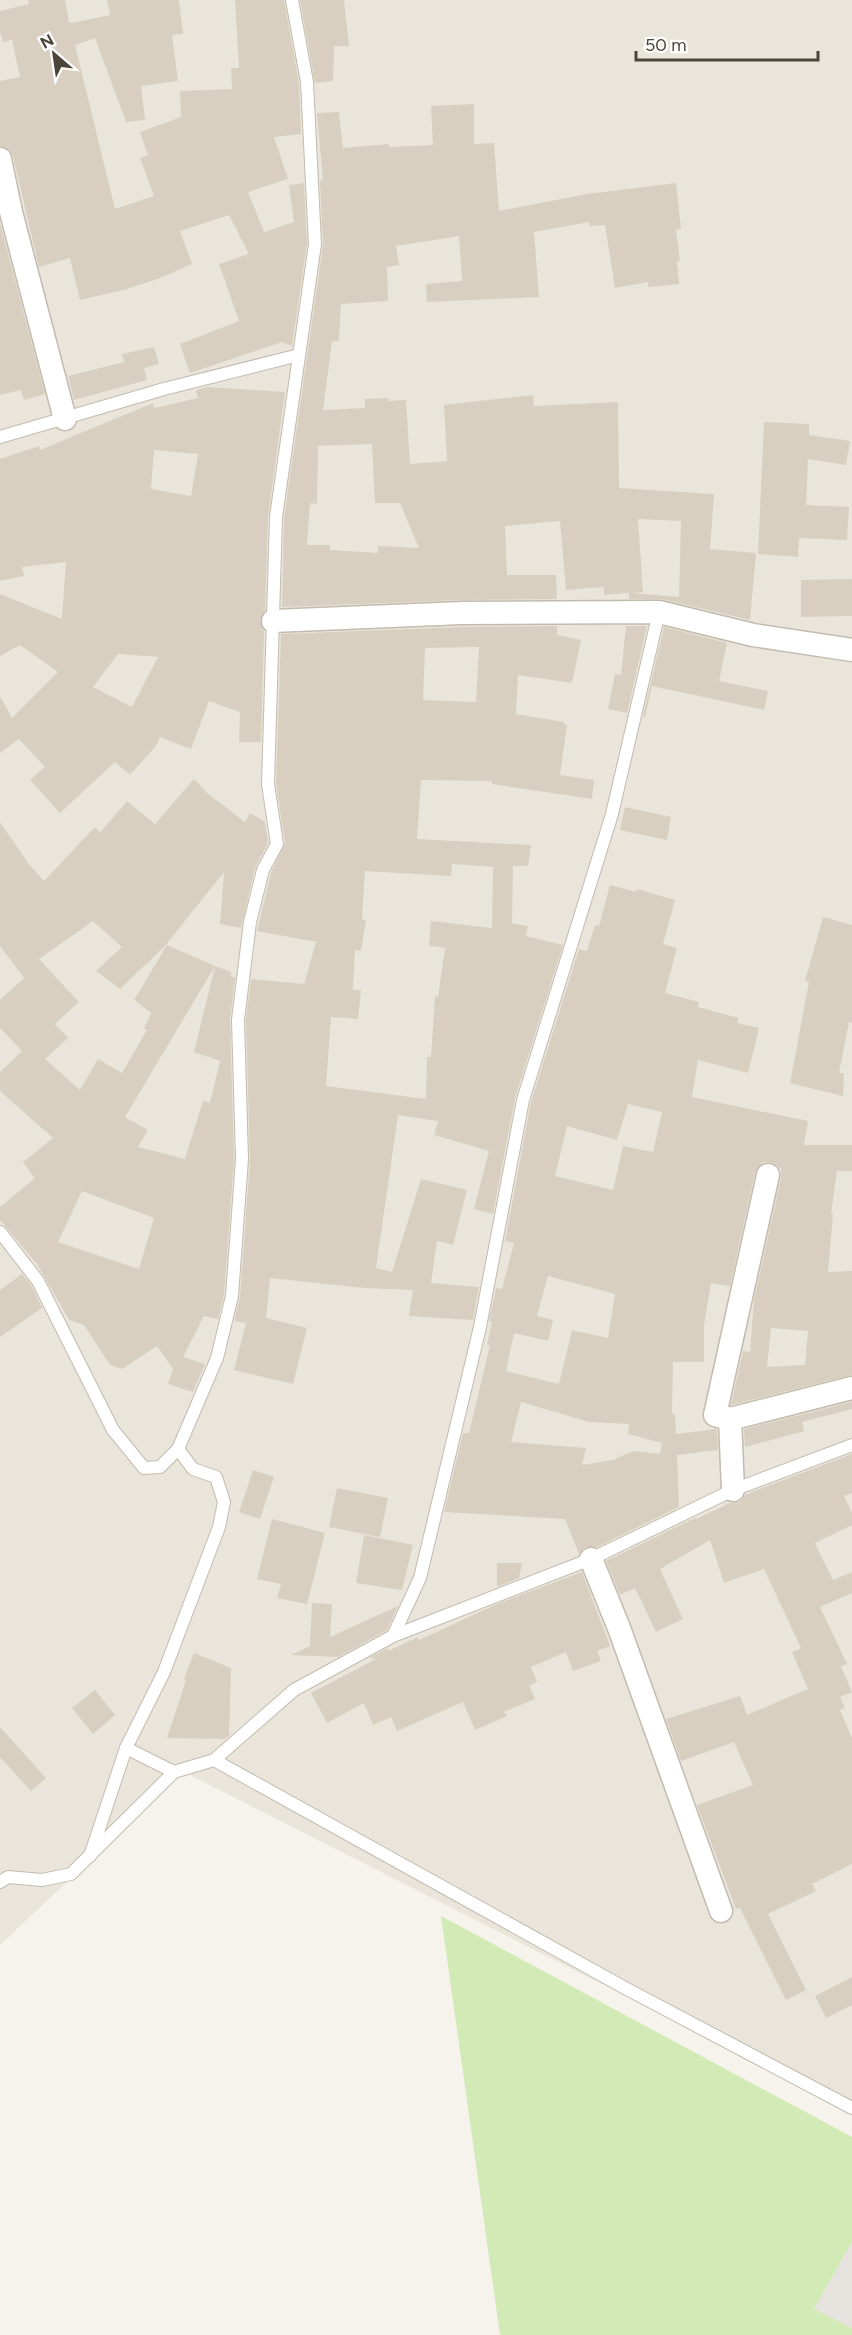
<svg xmlns="http://www.w3.org/2000/svg" width="852" height="2335" viewBox="0 0 852 2335" font-family="Figtree,sans-serif">
<style>
.residential{fill:#eae5da}
.industrial{fill:#e6e2dd}
.green{fill:#d2eab5}
.building{fill:#d8cfc1;fill-rule:evenodd}
.lines{fill:none;stroke-linecap:round;stroke-linejoin:round}
.lane-casing{stroke:#c2bbae;stroke-width:14}
.street-casing{stroke:#c2bbae;stroke-width:25}
.lane{stroke:#fff;stroke-width:12}
.street{stroke:#fff;stroke-width:22}
</style>
<rect width="100%" height="100%" fill="#f6f3ec"/>
<path class="residential" d="M0,0H852V2111L184,1772L0,1945Z"/>
<path class="industrial" d="M852,2242V2328L814,2309Z"/>
<path class="green" d="M441,1916L852,2137V2242L814,2309L852,2328V2335H500Z"/>
<g class="building">
<path d="M28,0H65L69,22L72,23L110,15L107,0H179L183,34L172,35L178,81L141,86L145,120L126,122L95,38L75,45L115,209L154,196L140,158L148,155L140,132L181,117L180,91L232,89L231,68H239L235,0H284L299,83L301,134L274,137L288,179L248,192L264,232L294,222L289,185L304,183L307,244L292,346L282,342L190,373L180,344L239,321L219,264L249,254L229,215L180,231L192,264L158,279L123,290L80,300L70,258L39,267L13,156L10,150L0,146V81L20,77L12,40L3,42L0,31V11L29,4Z"/>
<path d="M300,0H344L349,46H334L333,81L315,83Z"/>
<path d="M474,104V144L494,143L499,211L587,194L676,183L681,229L676,230L680,261H677L679,284L648,287V282L615,288L605,225L590,226L589,222L534,232L539,297L427,302L426,284L462,281L459,236L396,246L399,265L387,267L388,301L341,304L339,341H332L323,410L365,408V399L388,398V401L406,400L410,464L447,461L444,405L533,395L534,406L618,402L619,488L714,494L710,549L756,553L750,620L662,599H629V593L604,595V587L566,590L560,521L505,526L507,575H556L557,599L461,600L282,607L284,518L323,245L320,181L323,180L317,113L339,112L343,148L389,144V147L433,145L431,106ZM372,444L375,503H400L419,548L378,546V553L330,550V545H307L310,503L317,504L318,446ZM638,519L681,521L679,597L631,593L643,592Z"/>
<path d="M0,223L45,394L24,400L21,390L0,395Z"/>
<path d="M154,347L159,364L144,368L147,380L74,400L68,376L124,362L122,354Z"/>
<path d="M207,387L285,392L268,517L265,610L260,621L264,631L261,742H239L240,712L209,701L191,749L160,737L156,746L130,775L115,762L60,813L30,780L45,767L19,739L0,753V696L12,718L58,672L20,645L0,656V594L62,619L66,562L22,567L24,576L0,581V459L39,446L40,450L153,403L154,408L198,398L196,390ZM154,450L198,454L191,496L151,489ZM118,654L158,657L132,707L93,687Z"/>
<path d="M764,422L809,424V435L850,441L846,465L808,459L806,505L849,507L847,540L799,538L798,557L758,554Z"/>
<path d="M852,579V616L801,617V580Z"/>
<path d="M557,626V635L581,640L572,683L518,675L516,714L564,722V724L567,725L560,775L594,780L592,799L492,784V781L421,780L417,839L531,845L528,866H513L512,923L528,926L526,936L563,945L515,1098L493,1214L474,1209L489,1151L434,1135L438,1121L398,1115L376,1268L392,1272L421,1179L467,1190L453,1245L437,1241L431,1283L479,1287L473,1320L409,1316L413,1290L364,1288L270,1278L266,1318L307,1328L293,1384L234,1370L246,1323L234,1321L240,1297L250,1160L246,1020L251,979L304,984L316,942L257,931L271,873L285,843L276,784L281,634L462,627ZM479,647L476,702L423,700L425,648ZM452,864L493,867L492,928L431,921L429,946L445,948L438,997L435,996L431,1057H427L426,1099L326,1086L331,1017L358,1019L361,990H353L355,950L361,951L366,920L362,919L365,871L451,876Z"/>
<path d="M626,626H647L627,713L608,709L615,674L621,675Z"/>
<path d="M664,627L727,643L719,681L768,691L764,710L652,686L645,717L643,716Z"/>
<path d="M194,779L207,793L245,822L250,813L265,822L268,843L255,868L241,928L220,924L224,872L165,946L120,989L96,971L122,947L93,921L39,959L79,1002L55,1024L68,1038L45,1059L80,1090L98,1059L122,1073L147,1030L144,1028L151,1013L134,1000L167,945L215,966L125,1117L148,1130L138,1147L185,1159L203,1101L210,1103L220,1061L194,1052L215,966L231,972V977H235L230,1020L234,1159L224,1295L218,1319L204,1316L183,1357L205,1364L193,1392L168,1384L173,1369L157,1346L122,1369L110,1365L84,1325L69,1320L37,1264L0,1220V1207L35,1178L23,1162L53,1138L0,1091V1072L22,1051L0,1028V1000L24,978L0,946V822L29,864L44,881L95,827L100,833L127,801L155,824ZM82,1191L154,1218L139,1269L58,1242Z"/>
<path d="M625,807L671,817L667,840L620,830Z"/>
<path d="M610,885L636,892L637,889L675,900L663,944L677,948L665,993L699,1002L698,1007L739,1018L737,1023L759,1028L748,1073L698,1060L692,1097L808,1121L804,1145H852V1171H837L831,1214H833L828,1272L852,1271V1375L731,1405L743,1351L750,1352L754,1300L781,1178V1170L777,1165L770,1162H763L755,1172L730,1286L711,1283L704,1325V1362H673L672,1414H675L676,1434L717,1429L718,1450L677,1455L679,1507L597,1547H585L579,1554L565,1519L444,1512L463,1433H469L490,1345H487L492,1322L489,1321L496,1288L502,1289L514,1243L505,1241L531,1102L579,949L587,951L595,925L599,926ZM628,1104L662,1112L653,1152L623,1146L613,1190L555,1176L567,1126L617,1140ZM548,1276L615,1294L608,1338L572,1330L559,1384L506,1371L514,1333L548,1341L553,1320L537,1316ZM771,1328L808,1331L805,1365L767,1367ZM521,1402L589,1422L629,1424L628,1434L662,1443L660,1454L633,1451L613,1460L582,1465L586,1448L511,1442Z"/>
<path d="M823,917L852,925V1023L849,1022L839,1073H844L843,1096L790,1083L809,982L805,981Z"/>
<path d="M22,1274L31,1285L42,1308L0,1337V1290Z"/>
<path d="M852,1402V1409L802,1422L804,1431L745,1447L744,1429Z"/>
<path d="M852,1454V1493L844,1496L852,1513V1525L815,1543L833,1580L852,1572V1593L820,1607L847,1664L841,1666L852,1692L840,1697L845,1708L840,1710L852,1738V1864L812,1884L816,1891L768,1914L806,1990L786,2000L740,1908L736,1909L697,1805L753,1785L734,1742L681,1761L666,1719L740,1696L747,1715L808,1689L792,1652L801,1648L764,1569L724,1583L710,1540L660,1569L683,1619L656,1632L635,1588L620,1595L606,1561L695,1518L696,1519L730,1503L740,1502L745,1495L754,1491Z"/>
<path d="M253,1470L274,1477L260,1519L239,1512Z"/>
<path d="M337,1488L388,1498L380,1537L329,1527Z"/>
<path d="M272,1519L325,1533L307,1604L277,1598L281,1584L257,1579Z"/>
<path d="M364,1535L413,1545L402,1590L356,1583Z"/>
<path d="M497,1563H522L519,1578L497,1587Z"/>
<path d="M582,1572L610,1646L597,1651L601,1661L573,1671L566,1652L531,1667L537,1682L529,1686L535,1699L504,1712L507,1716L475,1730L463,1702L397,1731L391,1717L373,1725L364,1703L327,1723L311,1693L376,1659L369,1658L388,1648V1651L418,1637L419,1640L497,1604Z"/>
<path d="M312,1603L332,1604L330,1637L398,1606L387,1630L338,1657L291,1655L310,1646Z"/>
<path d="M194,1653L231,1668L229,1736L225,1739L167,1738L186,1680L184,1679Z"/>
<path d="M95,1690L115,1715L93,1734L72,1708Z"/>
<path d="M0,1727L46,1778L31,1791L0,1757Z"/>
<path d="M852,1977V2005L826,2018L815,1996Z"/>
</g>
<g class="lines">
<defs>
<g id="lane">
<path d="M0,437L164,389L299,355"/>
<path d="M0,1232L38,1281L113,1430L144,1468L160,1467L178,1449"/>
<path d="M393,1636L420,1578L480,1327L523,1100L612,814L659,612"/>
<path d="M126,1748L174,1772"/>
<path d="M214,1760L625,1988L852,2108"/>
<path d="M90,1856L126,1748L164,1672L219,1527L224,1502L216,1477L193,1469L178,1449L217,1358L232,1296L242,1159L238,1020L250,922L263,870L277,844L268,784L276,517L315,244L307,82L292,0"/>
<path d="M0,1882L8,1877L42,1880L71,1874L174,1772L214,1760L294,1690L393,1636L591,1559L733,1490L852,1445"/>
</g>
<g id="street">
<path d="M0,159L11,212L65,419"/>
<path d="M273,621L462,613L659,612L753,635L852,650"/>
<path d="M730,1419L852,1388"/>
<path d="M733,1490L730,1419L715,1415L768,1175"/>
<path d="M591,1559L619,1628L721,1911"/>
</g>
</defs>
<use href="#lane" class="lane-casing"/>
<use href="#street" class="street-casing"/>
<use href="#lane" class="lane"/>
<use href="#street" class="street"/>
</g>
<g transform="translate(54 54) rotate(331)" stroke="#ffffff" stroke-width="4.5" paint-order="stroke">
<path d="M0-4.5L10 22L0 15L-10 22Z" fill="#4b4439"/>
<text y="-9" font-size="16" font-weight="bold" text-anchor="middle" fill="#4b4439">N</text>
</g>
<path d="M636 51v9h182v-9" fill="none" stroke="#4b4439" stroke-width="3"/>
<text x="645" y="51" font-size="18" fill="#4b4439" stroke="#ffffff" stroke-width="4.5" paint-order="stroke">50 m</text>
</svg>
